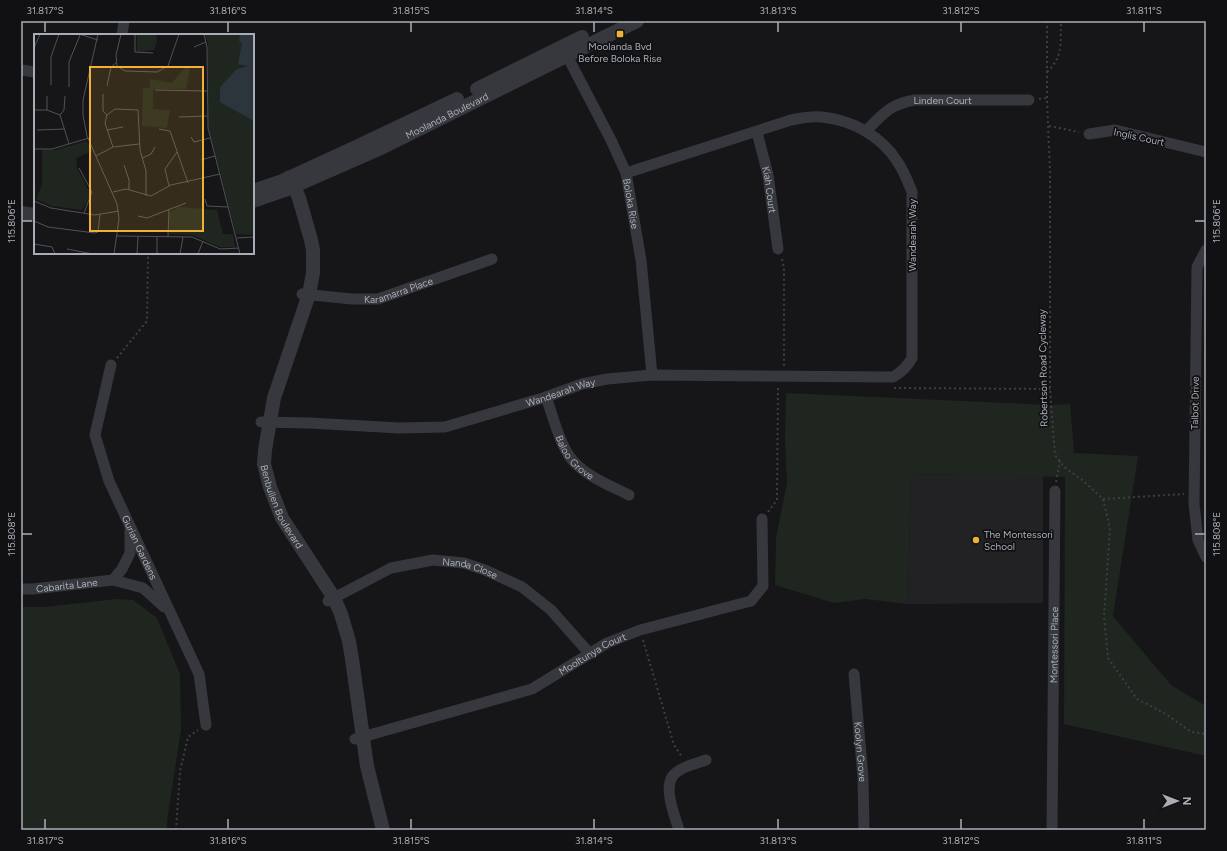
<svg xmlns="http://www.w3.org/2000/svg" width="1227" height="851" viewBox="0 0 1227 851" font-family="Figtree,sans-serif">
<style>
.built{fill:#222225}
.green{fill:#1e261f}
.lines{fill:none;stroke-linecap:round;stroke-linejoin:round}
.path{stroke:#3d3f44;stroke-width:2;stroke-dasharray:2 3;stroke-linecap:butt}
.minor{stroke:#37383d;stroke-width:11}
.tertiary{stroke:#37383d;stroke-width:14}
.ticks{fill:none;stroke:#a8adb8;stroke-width:1.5}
.poi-dot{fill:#f2b134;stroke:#111113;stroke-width:1.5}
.labels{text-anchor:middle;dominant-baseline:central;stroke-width:3.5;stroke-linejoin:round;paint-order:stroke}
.poi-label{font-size:10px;fill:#a8adb8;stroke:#111113}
.street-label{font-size:10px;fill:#a8adb8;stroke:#111113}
.inset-road{fill:none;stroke:#505258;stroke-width:1}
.view{fill:#f2b134;fill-opacity:0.15;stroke:#f2b134;stroke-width:2}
.inset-edge{fill:none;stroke:#a8adb8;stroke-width:2}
.neatline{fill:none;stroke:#a8adb8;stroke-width:1.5}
.ticks-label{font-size:10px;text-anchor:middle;fill:#a8adb8}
</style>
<rect width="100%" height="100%" fill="#161618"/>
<path class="built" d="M911,474L1043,476V603L908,604Z"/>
<g class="green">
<path d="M786,393L1051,405L1070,404L1074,453L1138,456L1113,616L1171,685L1206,706V756L1064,724L1065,477L911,474L908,604L865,599L834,603L775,585L776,538L787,483L785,440Z"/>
<path d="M117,599L133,600L157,618L180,674L181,730L167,821V830H21V607H44Z"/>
</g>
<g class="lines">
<g class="path">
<path d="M1047,21V98L1050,174V389L1055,455L1064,467L1081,479L1103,499L1110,528L1104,617L1108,658L1137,699L1166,714L1191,732L1206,734"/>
<path d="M1047,72C1064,56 1060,42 1061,21"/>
<path d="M1039,99L1047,98"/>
<path d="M1049,126L1079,132"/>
<path d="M782,259L784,268V366"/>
<path d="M117,358L147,321L148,253"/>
<path d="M894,388L1050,389"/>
<path d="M1056,482L1060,461"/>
<path d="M1103,499L1184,494"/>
<path d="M768,512L777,500L778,387"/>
<path d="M643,640L674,745L682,757"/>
<path d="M176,830L180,771L188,737L198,730"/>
</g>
<g class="minor">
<path d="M122,35L124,21"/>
<path id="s1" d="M563,48L611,140L626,173L641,260L652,375"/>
<path d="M21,70L35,72"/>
<path id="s2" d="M866,131C883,114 890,104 915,100H1029"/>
<path id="s3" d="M757,132L768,175L778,249"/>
<path d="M1089,134L1115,130L1206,152"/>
<path d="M1206,250L1197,267L1194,504L1198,540L1206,557"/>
<path id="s4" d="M302,294L352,299H378L492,259"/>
<path id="s5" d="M111,365L95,435L109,481L199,674L206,725"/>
<path id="s6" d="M546,397C553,416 560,447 574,462C588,477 611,486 629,495"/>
<path id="s7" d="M261,422L310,423L399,428L445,427L546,397L582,384L607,379L652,375L893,377C902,372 907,367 912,358V192C908,182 904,171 897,161C881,136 852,120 822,117C811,116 801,118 791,120L626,173"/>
<path d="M113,580L122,569L130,553V530"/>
<path id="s8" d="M21,589H33L113,580L143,588L164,607"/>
<path id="s9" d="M328,601L391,568L433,560L464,563L485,570L522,587L551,610L590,654"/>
<path id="s10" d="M854,674L863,778L864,830"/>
<path id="s11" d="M355,739L532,689L607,643L640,630L751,601L763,586L762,519"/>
<path d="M679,830C675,817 664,790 672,777C679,767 695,764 706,760"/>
<path id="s12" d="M1052,830L1055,491"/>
</g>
<g class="tertiary">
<path d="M477,89L582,37"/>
<path id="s13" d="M290,177L299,198L311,240L313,250V273L309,294L274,398L265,450L264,464L270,487L282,518L334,598L341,614L349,641L352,659L367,766L383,830"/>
<path d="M253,191L282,181L358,146L457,99"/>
<path id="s14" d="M253,201L285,190L383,147L637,21"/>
<path d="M21,213L35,215"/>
</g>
</g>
<path class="ticks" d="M45,22V32M228,22V32M411,22V32M594,22V32M778,22V32M961,22V32M1144,22V32M22,221H32M1195,221H1205M22,534H32M1195,534H1205M45,819V829M228,819V829M411,819V829M594,819V829M778,819V829M961,819V829M1144,819V829"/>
<g class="poi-dot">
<rect x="616" y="30" width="8" height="8" rx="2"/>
<circle cx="976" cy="540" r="4"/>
</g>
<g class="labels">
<g class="poi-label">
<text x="620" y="46">Moolanda Bvd<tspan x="620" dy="12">Before Boloka Rise</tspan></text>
<text x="984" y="534" text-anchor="start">The Montessori<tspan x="984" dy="12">School</tspan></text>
</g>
<g class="street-label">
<text stroke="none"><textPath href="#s2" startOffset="87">Linden Court</textPath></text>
<text stroke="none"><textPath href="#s14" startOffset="212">Moolanda Boulevard</textPath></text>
<text transform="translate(1139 137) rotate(12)">Inglis Court</text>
<text stroke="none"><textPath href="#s3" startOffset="59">Kiah Court</textPath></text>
<text stroke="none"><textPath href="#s1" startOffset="171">Boloka Rise</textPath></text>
<text transform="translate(912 235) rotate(-90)">Wandearah Way</text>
<text stroke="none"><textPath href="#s4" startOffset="98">Karamarra Place</textPath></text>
<text transform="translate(1043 368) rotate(-91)">Robertson Road Cycleway</text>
<text stroke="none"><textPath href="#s7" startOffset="305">Wandearah Way</textPath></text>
<text transform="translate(1195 403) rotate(-89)">Talbot Drive</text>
<text stroke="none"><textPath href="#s6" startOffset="68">Baloo Grove</textPath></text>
<text stroke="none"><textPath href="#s13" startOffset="344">Benbullen Boulevard</textPath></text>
<text stroke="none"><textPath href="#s5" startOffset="193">Gurian Gardens</textPath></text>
<text stroke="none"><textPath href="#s9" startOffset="152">Nanda Close</textPath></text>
<text stroke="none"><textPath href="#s8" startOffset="46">Cabarita Lane</textPath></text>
<text stroke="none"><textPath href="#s12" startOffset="185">Montessori Place</textPath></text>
<text stroke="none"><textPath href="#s11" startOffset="254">Mooltunya Court</textPath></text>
<text stroke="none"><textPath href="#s10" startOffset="78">Koolyn Grove</textPath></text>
</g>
</g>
<g transform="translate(34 34)">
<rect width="220" height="220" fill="#161618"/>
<path d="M122,0L123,7L120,16L103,18V1ZM171,0H220V201L202,200L174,92V9ZM153,31L156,35L152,55H119V75L136,76L133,94L108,92L109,54H116V45L138,49ZM53,107L58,117L42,124L43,134L57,161L48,176L18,172L2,165L8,151V116H21ZM145,173L183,176L189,200H199L201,213H185L158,201L136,200L135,179Z" fill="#1e261f"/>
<path d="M206,0H220V87L186,68V53L203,35L214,32L204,30L208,9L205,7Z" fill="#2c353c"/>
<path class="inset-road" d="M45,0L64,6M64,0L49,66V81L53,102L83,170L85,185L80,220M87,0L82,21L83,32L91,37L123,38L134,32L145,0M101,0V18L119,19M170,0L173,13L174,94L206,220M160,13L172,8M0,14L6,0M17,51V23L25,0M73,52L77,33L82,29M35,53V28L46,1M121,56L173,57M69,60V77L73,81M13,62V76M0,76H13L26,81L35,110M26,81L30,76L31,62M145,83L173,82M125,95L136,97L154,149M3,96L31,95M73,96L89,93M157,103L160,108L176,104M79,113L71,89L73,81L81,75L104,76L106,116L112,137V162M0,115H18L55,104M62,122L79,113L105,110M108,124L117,120L121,113M167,126L181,122M90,131L95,146V156M45,134L58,158L50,179M135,152L131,135L143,118M79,158L92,155L117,162L137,151L186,140M171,165L173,172L194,173M0,167L17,174L61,181L85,177M104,182L113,184L152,169M0,187L14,193L61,199L64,198L66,180M83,202L158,203L186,215L205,214M123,203V220M134,203L135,176M203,204L220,203M0,210L18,213L21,220M33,215L59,220M103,220L104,203M146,220L149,203M164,220L169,207"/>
<path class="view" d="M56,33H169V197H56Z"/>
<rect width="220" height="220" class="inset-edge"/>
</g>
<rect width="1227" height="851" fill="none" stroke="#111113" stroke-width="44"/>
<g transform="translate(1177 801) rotate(90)" stroke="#111113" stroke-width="3" paint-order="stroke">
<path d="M0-3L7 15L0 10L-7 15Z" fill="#a8adb8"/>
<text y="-6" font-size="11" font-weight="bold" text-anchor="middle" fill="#a8adb8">N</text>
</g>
<rect x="22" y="22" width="1183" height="807" class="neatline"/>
<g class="ticks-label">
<text x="45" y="14">31.817°S</text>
<text x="228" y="14">31.816°S</text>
<text x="411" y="14">31.815°S</text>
<text x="594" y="14">31.814°S</text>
<text x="778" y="14">31.813°S</text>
<text x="961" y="14">31.812°S</text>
<text x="1144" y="14">31.811°S</text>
<text transform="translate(1216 221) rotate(-90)" y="4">115.806°E</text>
<text transform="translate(11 221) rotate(-90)" y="4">115.806°E</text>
<text transform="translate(11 534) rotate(-90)" y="4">115.808°E</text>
<text transform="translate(1216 534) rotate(-90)" y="4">115.808°E</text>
<text x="45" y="844">31.817°S</text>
<text x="228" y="844">31.816°S</text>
<text x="411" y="844">31.815°S</text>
<text x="594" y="844">31.814°S</text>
<text x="778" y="844">31.813°S</text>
<text x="961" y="844">31.812°S</text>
<text x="1144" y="844">31.811°S</text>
</g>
</svg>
